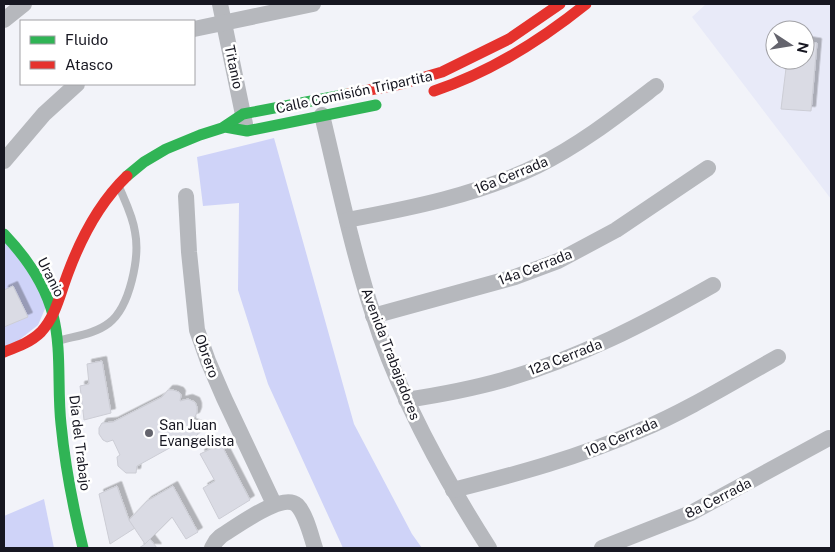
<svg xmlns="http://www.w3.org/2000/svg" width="835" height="552" viewBox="0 0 835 552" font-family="'Public Sans',sans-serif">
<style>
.built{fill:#e8eaf8;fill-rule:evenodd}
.green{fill:#cfd3f8}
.building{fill:#dadbe4;stroke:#cccdd5;filter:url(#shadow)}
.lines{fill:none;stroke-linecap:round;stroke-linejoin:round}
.lane{stroke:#b6b8bd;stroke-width:8}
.street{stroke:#b6b8bd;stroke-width:16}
.fast{stroke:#30b455;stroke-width:11}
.jam{stroke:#e5322d;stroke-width:11}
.poi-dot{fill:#64646d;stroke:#fff;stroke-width:2}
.labels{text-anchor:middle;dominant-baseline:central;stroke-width:5;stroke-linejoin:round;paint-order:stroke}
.street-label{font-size:14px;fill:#171721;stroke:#fff}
.poi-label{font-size:14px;fill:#171721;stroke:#fff;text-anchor:start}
</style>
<defs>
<filter id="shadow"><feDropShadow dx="4.5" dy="-4.5" stdDeviation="0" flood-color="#0004"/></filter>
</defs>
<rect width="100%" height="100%" fill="#f2f3f9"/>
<path class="built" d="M706,4H831V199L692,17ZM775,30H805V60H775Z"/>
<g class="green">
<path d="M274,138L354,424L412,534L422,548H343L268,384L238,290L239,203L203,206L197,157Z"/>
<path d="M4,235L48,302L38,325L4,352Z"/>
<path d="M44,499L54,548H4V516Z"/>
</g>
<g class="building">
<path d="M805,41L817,43L811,111L781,109L787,60H805Z"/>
<path d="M13,286L28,317L4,327V290Z"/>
<path d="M102,361L111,413L84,420L80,386L89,384L87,364Z"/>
<path d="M168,390H173L179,392L181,395L180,401L188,399L195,402L197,407V412L195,417L191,418V423L197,425L198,429V434L194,438L188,439L185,437L184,440L137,466L136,473H126L118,466L117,457L120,455L113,440L107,442L103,440L99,434V428L102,423L113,422L162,397Z"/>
<path d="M221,444L250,500L219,519L203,488L215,481L200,454Z"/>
<path d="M117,486L129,520L135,528L110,544L99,494Z"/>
<path d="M173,486L198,532L186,539L172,517L145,544L129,520L147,501Z"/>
<path d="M150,539L157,548H139L145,544Z"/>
</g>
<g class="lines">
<path class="lane" d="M58,341C75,336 95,334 109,323C130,307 140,257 135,232C133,217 126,203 120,189"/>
<g class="street">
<path d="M220,4L245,124"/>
<path d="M4,20L24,4"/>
<path d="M194,29L313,4"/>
<path d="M322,115C338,182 352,249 373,314C399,397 443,476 489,548"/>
<path d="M4,161L44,114L77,84"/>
<path d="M186,196L189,252L197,330L208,361L224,398L274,504"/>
<path d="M347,220C411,208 477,195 537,166C580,145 618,115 656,86"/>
<path d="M373,316L515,277L558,261L616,230L708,168"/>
<path d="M406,400C439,395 471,389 503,380C577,359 646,323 713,285"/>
<path d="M453,490C517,474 580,457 641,430C688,410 733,382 778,357"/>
<path d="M212,548L216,541L221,536C236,527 282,492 297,505C306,514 311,536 315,548"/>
<path d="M602,548L691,513L829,438"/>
</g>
<g class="fast">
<path d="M225,127L247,131L376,105"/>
<path d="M127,176L144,162L166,149L200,135L222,128L243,114L348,94"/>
<path d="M4,234C26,257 45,284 53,315C62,350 57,388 61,424C65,466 73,507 83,548"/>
</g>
<g class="jam">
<path d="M434,91C491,72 540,41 586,4"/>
<path d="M348,94L401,84L442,72L509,39L560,4"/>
<path d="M4,352C17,347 31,342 41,332C56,316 60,294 68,273C81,238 100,202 127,176"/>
</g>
</g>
<circle class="poi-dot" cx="149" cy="433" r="5"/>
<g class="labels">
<g class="street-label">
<text transform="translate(234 67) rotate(78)">Titanio</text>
<text transform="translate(354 92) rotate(-12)">Calle Comisión Tripartita</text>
<text transform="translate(511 175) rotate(-22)">16a Cerrada</text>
<text transform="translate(535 267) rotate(-21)">14a Cerrada</text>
<text transform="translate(51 277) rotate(63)">Uranio</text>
<text transform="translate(391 354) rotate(69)">Avenida Trabajadores</text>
<text transform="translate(207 356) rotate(70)">Obrero</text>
<text transform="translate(565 357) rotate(-21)">12a Cerrada</text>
<text transform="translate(621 437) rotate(-23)">10a Cerrada</text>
<text transform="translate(80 443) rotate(83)">Día del Trabajo</text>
<text transform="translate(718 498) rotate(-27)">8a Cerrada</text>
</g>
<g class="poi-label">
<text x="159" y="425">San Juan<tspan x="159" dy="16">Evangelista</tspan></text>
</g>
</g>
<rect width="835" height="552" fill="none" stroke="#171721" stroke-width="10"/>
<rect x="20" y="20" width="175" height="65" fill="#ffffff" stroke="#a2a2a6"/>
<rect x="30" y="36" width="25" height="8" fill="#30b455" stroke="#a2a2a6"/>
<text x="65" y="45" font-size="15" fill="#171721">Fluido</text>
<rect x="30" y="61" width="25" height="8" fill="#e5322d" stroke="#a2a2a6"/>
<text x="65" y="70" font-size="15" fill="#171721">Atasco</text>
<g transform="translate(790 45) rotate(102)"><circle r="24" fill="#ffffff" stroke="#a2a2a6"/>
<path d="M0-4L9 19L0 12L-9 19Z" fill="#64646d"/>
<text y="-8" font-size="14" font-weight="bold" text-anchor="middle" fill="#171721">N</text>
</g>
</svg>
